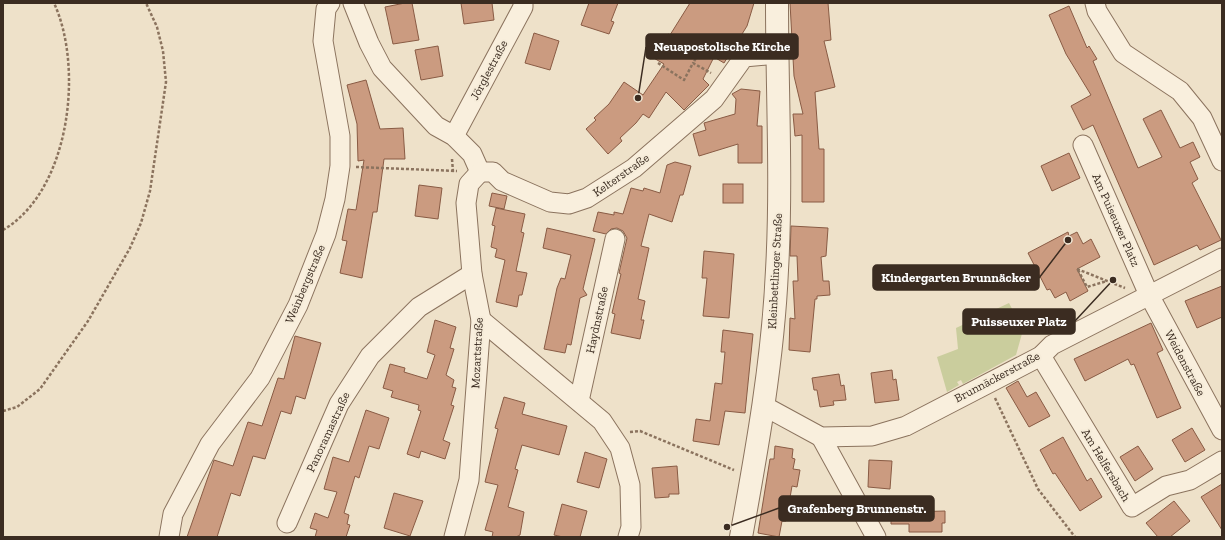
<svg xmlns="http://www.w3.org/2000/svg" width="1225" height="540" viewBox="0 0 1225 540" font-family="'Zilla Slab',serif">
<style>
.green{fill:#cacd9d}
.building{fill:#cb9b80;stroke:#895b44}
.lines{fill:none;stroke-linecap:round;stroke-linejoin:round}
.minor-casing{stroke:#8b735e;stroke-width:21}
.tertiary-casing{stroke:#8b735e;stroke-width:24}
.path{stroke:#8b735e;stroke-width:2.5;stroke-dasharray:3 2;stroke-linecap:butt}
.minor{stroke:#f9efdd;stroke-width:19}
.tertiary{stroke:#f9efdd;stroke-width:22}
.labels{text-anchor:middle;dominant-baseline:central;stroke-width:4;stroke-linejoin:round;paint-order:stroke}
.street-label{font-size:12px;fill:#3b2c21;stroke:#f6ecd9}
.leader{fill:none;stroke:#3b2c21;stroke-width:1.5}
.callout-dot{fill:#3b2c21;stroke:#f6ecd9;stroke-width:1.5}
.callout{fill:#3b2c21;stroke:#3b2c21;stroke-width:1.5}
.callout-label{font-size:13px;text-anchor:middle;font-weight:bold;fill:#fff}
</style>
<rect width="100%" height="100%" fill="#eee1c9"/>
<path class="green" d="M1009,303L1023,330L1016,355L963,384L961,380L957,382L959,385L947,392L937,357L958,349L956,328Z"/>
<g class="building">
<path d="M405,3H412L419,40L393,44L385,7Z"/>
<path d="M461,3H492L494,20L464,24Z"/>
<path d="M589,3H618L611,21L614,22L609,34L581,25Z"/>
<path d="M690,3H754L747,26L724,63L714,57L703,79L709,85L684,110L666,92L649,118L643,114L636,123L620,138L622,141L608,154L586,129L596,120L594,118L609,104L624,82L643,95L664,64L652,57L668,34L670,35Z"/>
<path d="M790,3H828L831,40L824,41L835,87L815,92L819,149H824V202H802V135L795,136L793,114H803L794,76Z"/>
<path d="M1069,6L1087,48L1089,46L1097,59L1093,61L1138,168L1162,157L1143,119L1161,110L1180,148L1193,142L1200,157L1190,162L1198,179L1192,183L1221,240L1200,250L1197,245L1154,265L1093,125L1083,130L1071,106L1091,95L1066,54L1049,15Z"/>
<path d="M534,33L559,41L550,70L525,63Z"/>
<path d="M438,46L443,76L421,80L415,50Z"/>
<path d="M366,80L380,129L403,128L405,159H384L377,212H373L362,278L340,273L347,241L342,240L348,209L356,210L364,160L358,161L357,124L347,85Z"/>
<path d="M741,89L760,91L757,126H762V163H738V144L699,156L693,134L706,130L704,123L735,114L736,99L732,94Z"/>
<path d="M1069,153L1080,178L1052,191L1041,166Z"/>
<path d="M675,162L691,166L683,195H680L672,222L649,214L641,246L649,248L638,299L645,301L641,320H644L640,339L611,333L615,314L612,313L621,274L619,273L627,238L623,231L617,228L611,229L606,234L593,231L598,212L614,215V212L623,214L631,188L643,191L644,188L660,193L667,165Z"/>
<rect x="723" y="184" width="20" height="19"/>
<path d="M419,185L442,188L438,219L415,216Z"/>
<path d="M492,193L507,196L504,209L489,206Z"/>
<path d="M496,208L525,214L521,232L524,233L516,271L527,273L522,295H519L517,307L496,302L505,260L495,257L497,249L491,247L495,226L492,225Z"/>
<path d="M791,226L828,228L826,256L821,257L823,281H829L830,295L817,296V299H815L810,352L789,350L790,318L795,319L793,281H798L797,256H790Z"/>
<path d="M547,228L595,239L583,289L587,295L580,298L571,345L567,344L565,353L544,349L557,288L561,278L565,279L571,255L543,248Z"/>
<path d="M1068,232L1069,236L1077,232L1083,244L1091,239L1100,257L1077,269L1088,291L1070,301L1066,292L1055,298L1050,289L1047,290L1028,253Z"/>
<path d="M704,251L734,254L729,318L703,316L707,278H702Z"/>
<path d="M1222,286V317L1197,328L1185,301Z"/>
<path d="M435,320L456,327L450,348L454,349L446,375L454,380L452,387L456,388L451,405L454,406L443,440L450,443L445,459L421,451L419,458L407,454L421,411L418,410L419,405L391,397L393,391L383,388L390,364L405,368L404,372L427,379L435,355L427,352Z"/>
<path d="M1151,323L1163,350L1157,353L1181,408L1157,418L1134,364L1131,365L1128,359L1085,381L1074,359Z"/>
<path d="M723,330L753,334L745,413L725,411L719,445L693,441L696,419L710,421L715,383L722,384L725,352H721Z"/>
<path d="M295,336L321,343L305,399L296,396L291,414L281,411L265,459L253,456L240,496L231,493L217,537H187L214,460L233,466L248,422L262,426L278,378L284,379Z"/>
<path d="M892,370L893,380L896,379L899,400L875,403L871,373Z"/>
<path d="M839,374L841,386L844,385L846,400L833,401L834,405L820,407L817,390H814L812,378Z"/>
<path d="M1018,381L1027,397L1036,392L1050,416L1029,427L1006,388Z"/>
<path d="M504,397L525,403L522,414L567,426L559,455L522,445L515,469L518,470L508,507L524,512L520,535L516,537H492L493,532L485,530L498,485L485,482L498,429L495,428Z"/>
<path d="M366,410L389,418L379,449L369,446L359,478L355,476L344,513L349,515L347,524L350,525L346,537H315L317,530L310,528L315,513L328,518L337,492L324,489L333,457L349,462Z"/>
<path d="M1192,428L1205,450L1185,462L1172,440Z"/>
<path d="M1063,437L1087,481L1091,478L1102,497L1080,511L1055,473L1053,474L1040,450Z"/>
<path d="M775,446L793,449L792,458L795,459L793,469L800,470L797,487L792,486L786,521H782L779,537L758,533L770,459H774Z"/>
<path d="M1138,446L1153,469L1135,481L1120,457Z"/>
<path d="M585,452L607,459L599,488L577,482Z"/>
<path d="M869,460L892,461L890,489L868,487Z"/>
<path d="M677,466L679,494H669V497L655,498L652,468Z"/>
<path d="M1222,484V530L1201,497Z"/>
<path d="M394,493L423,501L410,536L384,528Z"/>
<path d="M1174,501L1190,521L1170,537H1158L1146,523Z"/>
<path d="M562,504L587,511L580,537H563L554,535Z"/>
<path d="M891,507H908V512L945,511V523H942V532H909V524H891Z"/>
</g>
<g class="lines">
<defs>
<g id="minor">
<path d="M353,3L369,43L382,68L436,126L454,136L472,154L480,172"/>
<path d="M1095,3L1097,11L1123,53L1180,91L1202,118L1222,161"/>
<path d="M454,136L523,7V3"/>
<path d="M1083,145L1149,295L1222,430"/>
<path d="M480,172H493L502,181L550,202L569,204L587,198L634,168L714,99L744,57L777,54"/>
<path d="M481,320L602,421L620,448L630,485L631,527L628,537"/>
<path d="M1041,356L1132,507L1166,486L1190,480L1222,461"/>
<path d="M579,401L615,239"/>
<path d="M764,406L821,437L872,436L906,426L1041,356L1052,345L1222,258"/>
<path d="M821,437L876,537"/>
<path d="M287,523L339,404L370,356L419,307L472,274"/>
<path d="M169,537L173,514L210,444L260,378L298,305L326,234L335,199L340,166V136L323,41L326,9L330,3"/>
<path d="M454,537L469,480L481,320L472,274L466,203L469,184L480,172"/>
</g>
<path id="tertiary" d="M741,537C757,449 773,360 777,270C782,181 777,92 777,3"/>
</defs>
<use href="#minor" class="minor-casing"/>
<use href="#tertiary" class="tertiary-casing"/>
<g class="path">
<path d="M676,36L699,53L693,63"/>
<path d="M658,63L684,80L693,63L711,73"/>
<path d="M452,159L453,172"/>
<path d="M356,167L457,171"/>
<path d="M3,230C70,191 84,68 54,3"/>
<path d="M1077,269L1125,288"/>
<path d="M1078,270L1087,287L1107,281"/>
<path d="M995,398L1038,489L1075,537"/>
<path d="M3,411L17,407L40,389L88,321L130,248L141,223L150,191L166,82L163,51L157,27L146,3"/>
<path d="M630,432L640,431L734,470"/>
</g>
<use href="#minor" class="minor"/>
<use href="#tertiary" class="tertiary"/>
</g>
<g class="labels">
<g class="street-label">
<text transform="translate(489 70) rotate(-62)">Jörglestraße</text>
<text transform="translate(621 175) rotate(-35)">Kelterstraße</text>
<text transform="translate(1116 220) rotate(66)">Am Puiseuxer Platz</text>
<text transform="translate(775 271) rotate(-87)">Kleinbettlinger Straße</text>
<text transform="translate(305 284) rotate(-67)">Weinbergstraße</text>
<text transform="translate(597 320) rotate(-78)">Haydnstraße</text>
<text transform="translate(477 353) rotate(-87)">Mozartstraße</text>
<text transform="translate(1185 363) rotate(62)">Weidenstraße</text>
<text transform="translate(997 377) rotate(-28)">Brunnäckerstraße</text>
<text transform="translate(328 432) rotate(-65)">Panoramastraße</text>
<text transform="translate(1106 465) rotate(59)">Am Helfersbach</text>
</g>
</g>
<path class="leader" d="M638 98L646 47M1068 240L1039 278M1113 280L1075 321M727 527L779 508"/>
<g class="callout-dot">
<circle cx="638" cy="98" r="4"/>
<circle cx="1068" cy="240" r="4"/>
<circle cx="1113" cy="280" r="4"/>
<circle cx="727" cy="527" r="4"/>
</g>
<g class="callout">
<rect x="646" y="34" width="152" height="25" rx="4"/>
<rect x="873" y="265" width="166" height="25" rx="4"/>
<rect x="963" y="309" width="112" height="25" rx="4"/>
<rect x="779" y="496" width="155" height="25" rx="4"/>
</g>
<g class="callout-label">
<text x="722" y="51">Neuapostolische Kirche</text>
<text x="956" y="282">Kindergarten Brunnäcker</text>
<text x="1019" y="326">Puisseuxer Platz</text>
<text x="857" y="513">Grafenberg Brunnenstr.</text>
</g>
<rect width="1225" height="540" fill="none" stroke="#3b2c21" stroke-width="8"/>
</svg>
